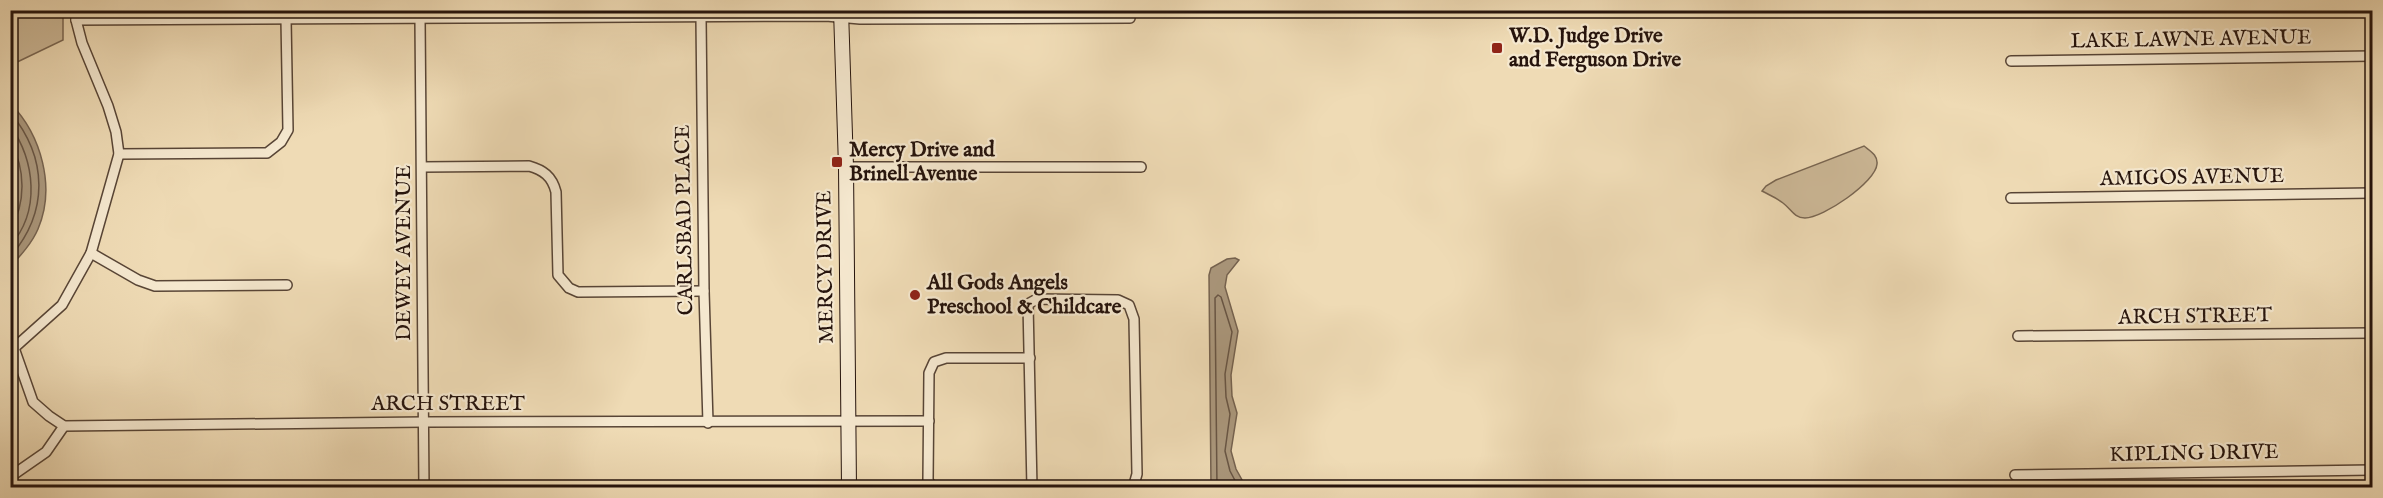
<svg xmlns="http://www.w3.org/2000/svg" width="2383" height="498" viewBox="0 0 2383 498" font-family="'IM FELL English',serif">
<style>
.green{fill:#cdb998;stroke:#796652;stroke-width:1.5}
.water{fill:#aa977c;stroke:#75624f;stroke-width:1.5}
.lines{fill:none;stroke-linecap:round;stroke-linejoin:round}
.shore{stroke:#685544;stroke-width:1.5}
.street-casing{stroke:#584536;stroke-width:12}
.secondary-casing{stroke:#25130c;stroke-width:16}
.street{stroke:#f5e8cf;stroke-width:9}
.secondary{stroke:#f5e8cf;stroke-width:14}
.poi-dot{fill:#8f2418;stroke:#f5e8cf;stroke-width:2}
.labels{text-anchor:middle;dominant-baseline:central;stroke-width:4.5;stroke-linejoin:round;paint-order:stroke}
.poi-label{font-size:21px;font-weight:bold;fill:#25130c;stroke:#f5e8cf;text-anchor:start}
.street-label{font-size:21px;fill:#25130c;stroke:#f5e8cf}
</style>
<rect width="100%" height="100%" fill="#efdbb5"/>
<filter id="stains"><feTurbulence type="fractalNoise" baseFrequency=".00333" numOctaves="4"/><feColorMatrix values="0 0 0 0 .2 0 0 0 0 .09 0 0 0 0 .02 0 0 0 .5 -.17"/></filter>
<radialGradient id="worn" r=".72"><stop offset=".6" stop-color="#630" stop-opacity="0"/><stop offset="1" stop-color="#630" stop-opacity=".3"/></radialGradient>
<g class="green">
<path d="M10,11H63V40L11,65Z"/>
<path d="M1864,146C1870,151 1878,155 1877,164C1876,182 1823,218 1805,218C1794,218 1791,209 1783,203C1777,198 1769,195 1762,191L1766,186L1776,180Z"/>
</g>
<g class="water">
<path d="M11,104C41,135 56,187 38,229C32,243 21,255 11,266Z"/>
<path d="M1235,258L1239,260L1227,275L1225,287L1238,331L1231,375L1232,396L1237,413L1231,451L1236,469L1246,487H1211L1209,275L1211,268L1227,259Z"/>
</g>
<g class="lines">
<g class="shore">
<path d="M10,112C48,158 49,212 10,257"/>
<path d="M10,125C35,161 41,211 10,246"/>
<path d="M10,141C26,169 26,203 10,231"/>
<path d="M1217,488L1215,298L1218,295L1221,297L1232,332L1225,374L1226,397L1230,414L1225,451L1230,471L1239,488"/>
</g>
<defs>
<g id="street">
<path d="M701,18L704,291L708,423"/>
<path d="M420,19L424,488"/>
<path d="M76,20L826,16L860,19L1130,18"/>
<path d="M2011,61L2372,56"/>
<path d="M119,154L267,153L281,142L288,130L286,19"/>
<path d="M422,167L529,166C543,170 552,176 556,192L558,275L569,288L578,292L704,291"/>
<path d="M846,167H1141"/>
<path d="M2011,198L2372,193"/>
<path d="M91,253L138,280L155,286L287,285"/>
<path d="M2018,336L2372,333"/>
<path d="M14,348L33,402L49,416L64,426L424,422L929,421"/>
<path d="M10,349L14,348L62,305L91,253L119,154L116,132L108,106L82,43L76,20V10"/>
<path d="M2015,475L2372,470"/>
<path d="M10,477L46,452L64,426"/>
<path d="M932,488L928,480L929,373L934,362L946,358H1030"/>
<path d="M1032,488L1028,304L1037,299L1118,300L1129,305L1134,319L1137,474L1133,488"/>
</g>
<path id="secondary" d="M841,10L846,167L849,488"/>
</defs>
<use href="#street" class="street-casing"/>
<use href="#secondary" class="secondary-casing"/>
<use href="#street" class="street"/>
<use href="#secondary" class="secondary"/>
</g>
<g class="poi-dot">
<rect x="1491" y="42" width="12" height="12" rx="3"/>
<rect x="831" y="156" width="12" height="12" rx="3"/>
<circle cx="915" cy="295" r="6"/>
</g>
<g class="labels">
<g class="poi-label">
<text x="1509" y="36">W.D. Judge Drive<tspan x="1509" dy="24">and Ferguson Drive</tspan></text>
<text x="849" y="150">Mercy Drive and<tspan x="849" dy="24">Brinell Avenue</tspan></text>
<text x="927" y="283">All Gods Angels<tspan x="927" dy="24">Preschool &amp; Childcare</tspan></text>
</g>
<g class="street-label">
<text transform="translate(2191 40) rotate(-1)">LAKE LAWNE AVENUE</text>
<text transform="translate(2192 178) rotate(-1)">AMIGOS AVENUE</text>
<text transform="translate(685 220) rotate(-91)">CARLSBAD PLACE</text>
<text transform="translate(404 253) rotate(-90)">DEWEY AVENUE</text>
<text transform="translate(826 267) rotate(-91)">MERCY DRIVE</text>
<text transform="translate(2195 317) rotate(-1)">ARCH STREET</text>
<text x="448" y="404">ARCH STREET</text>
<text transform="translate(2194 454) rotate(-1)">KIPLING DRIVE</text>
</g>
</g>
<rect width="2383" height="498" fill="none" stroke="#efdbb5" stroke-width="36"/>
<rect x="12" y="12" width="2359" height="474" fill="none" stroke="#25130c" stroke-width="3"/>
<rect x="18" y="18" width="2347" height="462" fill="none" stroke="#25130c" stroke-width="1.5"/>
<rect width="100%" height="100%" filter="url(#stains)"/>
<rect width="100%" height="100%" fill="url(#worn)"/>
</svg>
